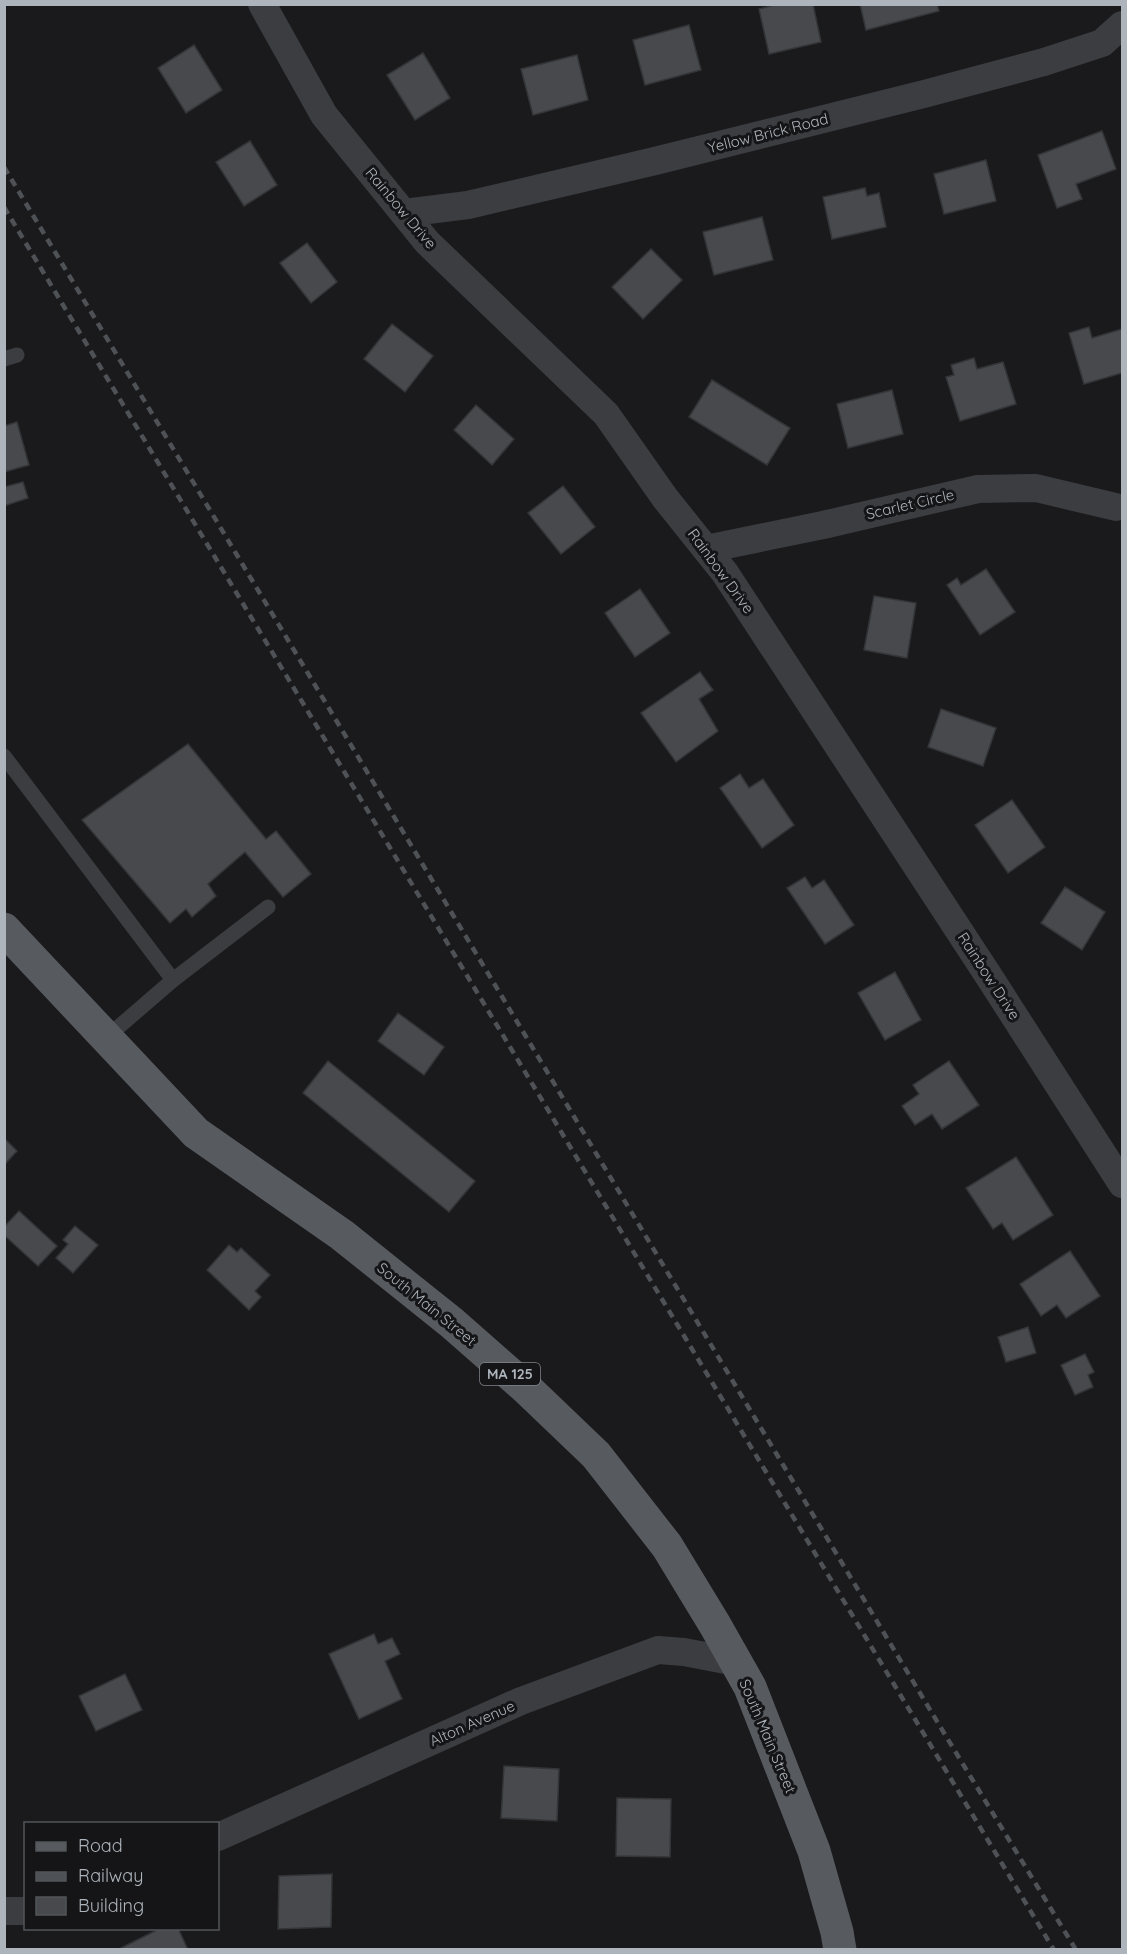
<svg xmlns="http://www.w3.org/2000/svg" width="1127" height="1954" viewBox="0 0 1127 1954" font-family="Quicksand,sans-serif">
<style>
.building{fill:#47494c;stroke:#343538;stroke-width:1.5}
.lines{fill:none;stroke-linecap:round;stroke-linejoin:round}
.service{stroke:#3b3d41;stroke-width:15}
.minor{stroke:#3b3d41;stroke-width:28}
.primary{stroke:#575b60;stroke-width:33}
.rail{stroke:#4e5156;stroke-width:4.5;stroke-dasharray:8 6;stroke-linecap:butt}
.labels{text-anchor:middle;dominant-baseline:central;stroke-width:6;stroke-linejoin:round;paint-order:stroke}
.shield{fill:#151517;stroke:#7f848a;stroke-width:1.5}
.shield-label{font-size:14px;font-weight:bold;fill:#adb4bb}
.street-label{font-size:15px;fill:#adb4bb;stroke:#151517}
</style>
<rect width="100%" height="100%" fill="#1a1a1c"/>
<g class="building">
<path d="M778,4H813L821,42L769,54L759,9Z"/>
<path d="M860,4H937L939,11L866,30Z"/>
<path d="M689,25L701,70L645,85L633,40Z"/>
<path d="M194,45L222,90L186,113L158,68Z"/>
<path d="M423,53L450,98L415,120L387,75Z"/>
<path d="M577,55L588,100L533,115L521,69Z"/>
<path d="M1102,131L1116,169L1076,184L1082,199L1057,208L1038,155Z"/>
<path d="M250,141L277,185L244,206L216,162Z"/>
<path d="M986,160L996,201L944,214L934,174Z"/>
<path d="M865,188L867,196L879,193L886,227L832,239L823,197Z"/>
<path d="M762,217L773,260L714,275L703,232Z"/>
<path d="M307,243L337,282L311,303L280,263Z"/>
<path d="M651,249L682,280L643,319L612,287Z"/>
<path d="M392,324L433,356L405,392L364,359Z"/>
<path d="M1089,327L1092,338L1122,329V373L1084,384L1069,333Z"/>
<path d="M974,358L977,369L1003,362L1016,404L960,421L946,377L954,375L951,365Z"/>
<path d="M712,380L790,428L767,465L689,417Z"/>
<path d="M892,390L903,434L848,448L837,404Z"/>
<path d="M476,405L514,439L492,465L454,430Z"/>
<path d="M17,422L29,465L4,472V426Z"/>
<path d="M23,482L28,498L4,506V487Z"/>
<path d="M563,486L595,527L561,554L528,513Z"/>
<path d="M986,569L1015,612L980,635L947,585L957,578L961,585Z"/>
<path d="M640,589L670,633L635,657L605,613Z"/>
<path d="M874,596L916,603L907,658L864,650Z"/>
<path d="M700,672L713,690L699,699L718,731L676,762L641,713Z"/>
<path d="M941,709L996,728L983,766L928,747Z"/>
<path d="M188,744L266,839L276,831L311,874L283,897L245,852L208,884L216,896L192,917L186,909L170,923L82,820Z"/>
<path d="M740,774L749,788L763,779L794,825L762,848L720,788Z"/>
<path d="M1012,800L1045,847L1008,873L975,825Z"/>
<path d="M805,877L812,888L824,880L854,925L825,944L787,888Z"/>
<path d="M1065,887L1105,912L1082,950L1041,923Z"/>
<path d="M895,972L921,1020L885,1040L858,993Z"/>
<path d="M398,1013L444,1047L424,1075L378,1041Z"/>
<path d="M328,1061L475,1181L449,1212L303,1093Z"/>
<path d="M949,1061L979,1105L942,1129L932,1114L915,1125L902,1106L919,1094L913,1085Z"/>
<path d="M6,1140L17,1151L4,1165V1142Z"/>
<path d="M1016,1157L1053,1215L1013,1240L1002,1223L993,1229L966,1188Z"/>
<path d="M19,1211L57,1246L38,1266L4,1235V1227Z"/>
<path d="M75,1226L98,1245L73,1273L56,1258L68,1244L63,1240Z"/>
<path d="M229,1245L237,1252L241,1248L270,1275L255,1291L261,1297L249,1310L207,1270Z"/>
<path d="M1070,1251L1100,1296L1066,1318L1057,1305L1041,1316L1020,1284Z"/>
<path d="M1028,1327L1036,1353L1006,1362L998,1337Z"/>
<path d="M1085,1354L1094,1372L1088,1375L1093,1387L1075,1395L1061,1365Z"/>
<path d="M374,1634L378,1644L392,1638L400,1654L385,1661L402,1699L359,1719L329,1654Z"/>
<path d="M125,1674L142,1710L96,1731L79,1696Z"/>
<path d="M504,1766L559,1769L557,1821L501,1818Z"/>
<path d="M617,1798L671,1799L670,1857L616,1856Z"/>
<path d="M332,1874L331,1927L278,1929L279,1876Z"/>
<path d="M161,1928H178L188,1950H117Z"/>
</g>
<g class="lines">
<g class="service">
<path d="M4,359L17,355"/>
<path d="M4,756L173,980"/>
<path d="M107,1037L173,980L268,907"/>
</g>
<g class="minor">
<path d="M262,4L324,115L427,242L606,414L665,498L725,573L990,978L1122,1184"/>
<path d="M404,213L468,205L655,161L924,94L1044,62L1102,43L1122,25"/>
<path d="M706,549L823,525L978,489L1036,488L1116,507"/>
<path d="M218,1837L521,1701L658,1650L684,1652L736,1662"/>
<path d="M4,1911H26"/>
</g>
<path class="primary" d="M4,929L196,1133L342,1235L452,1323L526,1388L596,1455L667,1546L715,1625L750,1687L814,1851L837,1932L840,1950"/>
<g class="rail">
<path d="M4,167L944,1733L1076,1950"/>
<path d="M4,207L1054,1950"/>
</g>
</g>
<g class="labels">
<rect class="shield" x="480" y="1363" width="60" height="22" rx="4.5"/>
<g class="shield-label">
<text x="510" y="1374">MA 125</text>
</g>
<g class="street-label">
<text transform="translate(768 133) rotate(-14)">Yellow Brick Road</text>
<text transform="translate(401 208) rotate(50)">Rainbow Drive</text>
<text transform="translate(910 504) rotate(-13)">Scarlet Circle</text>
<text transform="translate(721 571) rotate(54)">Rainbow Drive</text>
<text transform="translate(989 976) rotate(57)">Rainbow Drive</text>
<text transform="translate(427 1304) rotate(39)">South Main Street</text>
<text transform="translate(472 1723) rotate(-24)">Alton Avenue</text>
<text transform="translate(768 1736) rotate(67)">South Main Street</text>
</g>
</g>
<rect width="1127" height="1954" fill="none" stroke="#adb4bb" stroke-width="12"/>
<rect x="24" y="1822" width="195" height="108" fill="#151517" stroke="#525559" stroke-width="1.5"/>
<rect x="36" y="1842" width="30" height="9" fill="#575b60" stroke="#525559" stroke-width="1.5"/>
<text x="78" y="1852" font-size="18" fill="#adb4bb">Road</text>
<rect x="36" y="1872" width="30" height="9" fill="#4e5156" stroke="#525559" stroke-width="1.5"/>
<text x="78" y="1882" font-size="18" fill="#adb4bb">Railway</text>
<rect x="36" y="1897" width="30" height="18" fill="#47494c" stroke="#525559" stroke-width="1.5"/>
<text x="78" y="1912" font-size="18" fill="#adb4bb">Building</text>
</svg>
